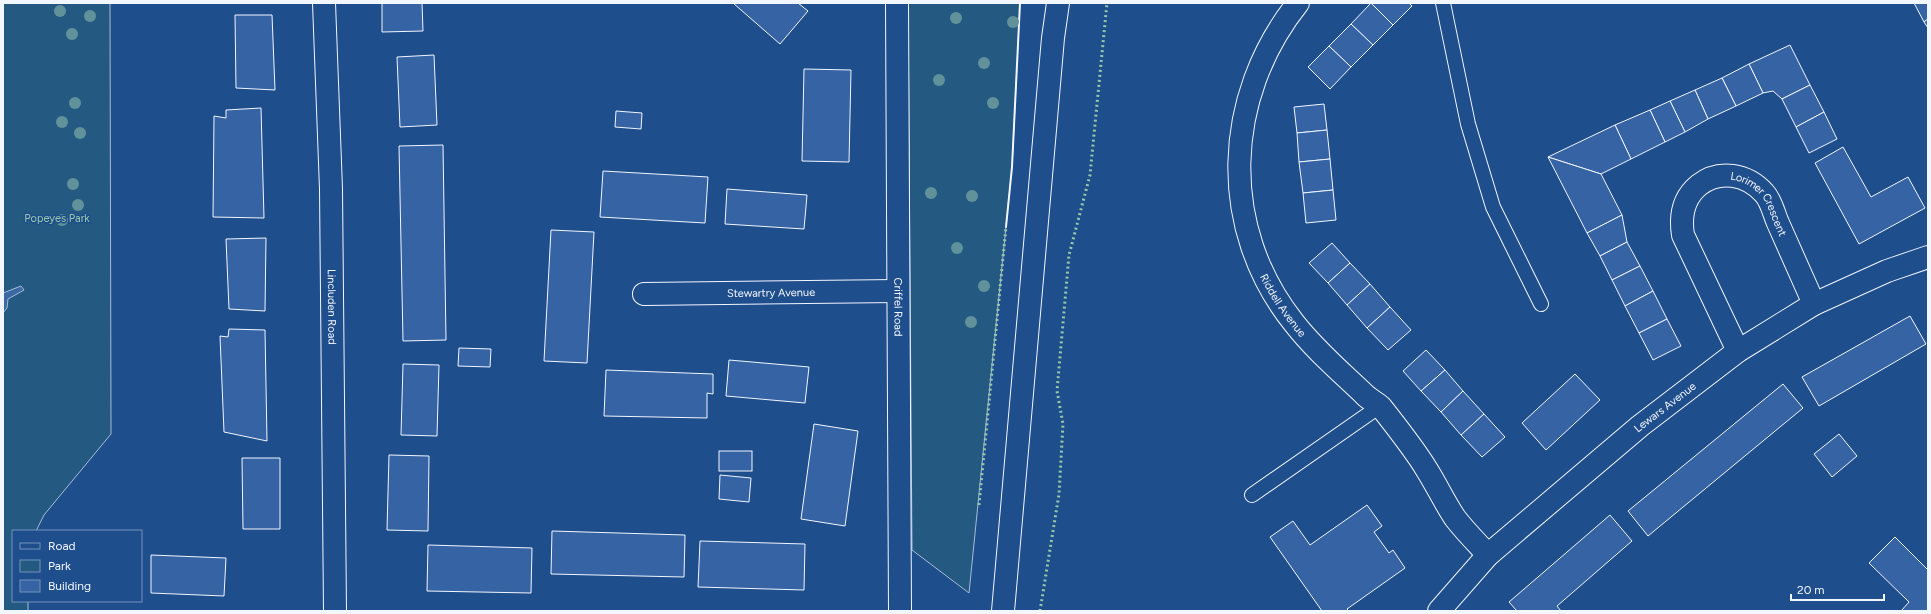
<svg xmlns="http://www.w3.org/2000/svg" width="1931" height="614" viewBox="0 0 1931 614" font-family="Figtree,sans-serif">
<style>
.green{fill:#245a82;stroke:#a8bbd7}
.water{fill:#3b69a3;stroke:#a8bbd7}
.building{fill:#3563a3;stroke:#f2f6ff}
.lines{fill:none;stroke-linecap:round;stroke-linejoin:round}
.service-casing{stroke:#f2f6ff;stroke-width:16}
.minor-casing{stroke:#f2f6ff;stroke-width:24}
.trunk-casing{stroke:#f2f6ff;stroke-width:24}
.service{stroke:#1f4e8c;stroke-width:14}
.minor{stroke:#1f4e8c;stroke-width:22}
.trunk{stroke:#1f4e8c;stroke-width:22}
.hedge{stroke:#97c8a6;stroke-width:3;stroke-dasharray:2 3;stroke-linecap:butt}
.wall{stroke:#f2f6ff;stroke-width:2}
.tree{fill:#61919a}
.labels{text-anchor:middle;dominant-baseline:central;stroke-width:3;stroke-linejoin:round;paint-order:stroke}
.street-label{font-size:11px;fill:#f2f6ff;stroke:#1f4e8c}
.park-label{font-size:11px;fill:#97c8a6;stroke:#1f4e8c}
</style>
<rect width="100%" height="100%" fill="#1f4e8c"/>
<g class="green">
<path d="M3,3H110L111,434L44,515L36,531H13V601H28V611H3Z"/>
<path d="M908,3H1020L1012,167L969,593L912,550Z"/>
</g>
<path class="water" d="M21,286L24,290L8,299L7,308L3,313V293Z"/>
<g class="building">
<path d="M382,3H422L423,31L382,32Z"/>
<path d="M733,3H798L808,11L780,44Z"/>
<path d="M1371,3H1409L1412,6L1393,25Z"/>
<path d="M1371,3L1393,25L1373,45L1351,24Z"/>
<path d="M1914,3H1928V19L1924,22Z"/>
<path d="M235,15H272L275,90L236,88Z"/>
<path d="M1928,19V28L1924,22Z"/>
<path d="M1351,24L1373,45L1351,67L1329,46Z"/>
<path d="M1790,45L1810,85L1782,99L1773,91L1763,93L1749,64Z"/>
<path d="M1329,46L1351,67L1330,89L1308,67Z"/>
<path d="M434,55L437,125L400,127L397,57Z"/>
<path d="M1749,64L1763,93L1736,106L1722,78Z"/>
<path d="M804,69L851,70L849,162L802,161Z"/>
<path d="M1722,78L1736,106L1708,119L1695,90Z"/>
<path d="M1810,85L1824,112L1796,127L1782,99Z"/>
<path d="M1695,90L1708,119L1685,132L1670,101Z"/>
<path d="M1670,101L1685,132L1665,142L1650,110Z"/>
<path d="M1324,104L1327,130L1297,133L1294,107Z"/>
<path d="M261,108L264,218L213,217L214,116L226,118V110Z"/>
<path d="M1650,110L1665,142L1631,159L1615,125Z"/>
<path d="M616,111L642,113L641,129L615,127Z"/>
<path d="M1824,112L1837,139L1809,153L1796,127Z"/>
<path d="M1615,125L1631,159L1601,174L1548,157Z"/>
<path d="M1327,130L1330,159L1299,162L1297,133Z"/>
<path d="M443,145L446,340L403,341L399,146Z"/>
<path d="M1843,147L1871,197L1908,177L1925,208L1859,244L1815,163Z"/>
<path d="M1548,157L1601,174L1622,215L1587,233Z"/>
<path d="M1330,159L1333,190L1303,193L1299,162Z"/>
<path d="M603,171L708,177L705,223L600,217Z"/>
<path d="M727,189L807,195L804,229L725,224Z"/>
<path d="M1333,190L1336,220L1306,223L1303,193Z"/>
<path d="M1622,215L1627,242L1600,256L1587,233Z"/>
<path d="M551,230L594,232L587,363L544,361Z"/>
<path d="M266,238L265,311L229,309L226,239Z"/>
<path d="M1627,242L1640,266L1612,280L1600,256Z"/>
<path d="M1332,243L1350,263L1328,283L1309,263Z"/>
<path d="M1350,263L1370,284L1347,305L1328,283Z"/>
<path d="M1640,266L1653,291L1625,306L1612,280Z"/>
<path d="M1370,284L1390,307L1367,328L1347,305Z"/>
<path d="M1653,291L1667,319L1639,333L1625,306Z"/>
<path d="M1390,307L1411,330L1388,350L1367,328Z"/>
<path d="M1910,316L1926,344L1819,406L1802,377Z"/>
<path d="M1667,319L1681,346L1653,360L1639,333Z"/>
<path d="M229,329L265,330L267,441L224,432L220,336L228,337Z"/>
<path d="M459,348L491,349L490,367L458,366Z"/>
<path d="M1426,350L1445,370L1421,391L1403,371Z"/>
<path d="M729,360L809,367L805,403L726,396Z"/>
<path d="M403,364L439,365L437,436L401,435Z"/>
<path d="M606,370L713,374V394L707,393V418L604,416Z"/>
<path d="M1445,370L1463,391L1441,412L1421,391Z"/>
<path d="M1575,374L1600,400L1546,450L1522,423Z"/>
<path d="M1783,384L1803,408L1648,536L1628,511Z"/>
<path d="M1463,391L1484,414L1461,435L1441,412Z"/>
<path d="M1484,414L1505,437L1482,457L1461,435Z"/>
<path d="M814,424L858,431L845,526L801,519Z"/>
<path d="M1839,434L1857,456L1832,477L1814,454Z"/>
<rect x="719" y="451" width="33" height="20"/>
<path d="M389,455L429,456L428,531L387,530Z"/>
<path d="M242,458H280V529H243Z"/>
<path d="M720,475L751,478L749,502L719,499Z"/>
<path d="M1367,505L1382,526L1374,532L1389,553L1393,550L1405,568L1347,609L1349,611H1322L1270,537L1293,521L1310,545Z"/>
<path d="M1610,515L1632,541L1557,606L1561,611H1517L1509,602Z"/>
<path d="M552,531L685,535L684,577L551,574Z"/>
<path d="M1895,537L1928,570V611H1901L1909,602L1869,563Z"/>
<path d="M700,541L805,544L804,590L698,587Z"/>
<path d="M428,545L532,548L531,593L427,591Z"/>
<path d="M151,555L226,558L224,596L151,593Z"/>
</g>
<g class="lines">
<defs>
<g id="service">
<path d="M1443,3L1468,124L1493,207L1541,304"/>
<path d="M1252,495L1380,406"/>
</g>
<g id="minor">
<path id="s1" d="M324,3L331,189L335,611"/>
<path id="s2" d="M897,3L900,611"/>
<path id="s3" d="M1298,3C1223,97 1218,228 1294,323C1315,350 1341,372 1365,395C1370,400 1376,402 1381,407C1396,426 1415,450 1427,470C1437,486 1445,503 1455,518C1465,531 1477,543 1488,555"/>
<path id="s4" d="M644,294L898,291"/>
<path id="s5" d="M1738,351L1683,235C1680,216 1683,198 1699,185C1719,169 1747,174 1764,193C1771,200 1774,214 1778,223C1790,250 1802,277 1814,304"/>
<path id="s6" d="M1439,611L1488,555L1640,426L1738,351L1814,304L1887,271L1928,257"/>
</g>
<path id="trunk" d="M1003,611L1053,38L1058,3"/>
</defs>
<use href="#service" class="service-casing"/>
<use href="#minor" class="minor-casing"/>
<use href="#trunk" class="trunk-casing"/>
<use href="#service" class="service"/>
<use href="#minor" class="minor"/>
<use href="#trunk" class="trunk"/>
<g class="hedge">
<path d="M979,505L1006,227"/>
<path d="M1040,611L1059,494L1063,424L1057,391L1069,255L1090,175L1107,3"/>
</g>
<path class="wall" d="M1006,227L1012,167L1020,3"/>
</g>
<g class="tree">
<circle cx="60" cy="11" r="6"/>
<circle cx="90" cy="16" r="6"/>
<circle cx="956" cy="18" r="6"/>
<circle cx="1013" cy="22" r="6"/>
<circle cx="72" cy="34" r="6"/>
<circle cx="984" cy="63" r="6"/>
<circle cx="939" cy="80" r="6"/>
<circle cx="75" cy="103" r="6"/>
<circle cx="993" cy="103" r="6"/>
<circle cx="62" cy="122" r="6"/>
<circle cx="80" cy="133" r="6"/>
<circle cx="73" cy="184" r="6"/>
<circle cx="931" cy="193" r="6"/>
<circle cx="972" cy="196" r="6"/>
<circle cx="78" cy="205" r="6"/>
<circle cx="62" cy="220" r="6"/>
<circle cx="957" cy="248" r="6"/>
<circle cx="984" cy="286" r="6"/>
<circle cx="971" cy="322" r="6"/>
</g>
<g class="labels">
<g class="street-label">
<text stroke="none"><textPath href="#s5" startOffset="260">Lorimer Crescent</textPath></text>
<text stroke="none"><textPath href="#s4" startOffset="127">Stewartry Avenue</textPath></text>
<text stroke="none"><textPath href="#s3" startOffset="325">Riddell Avenue</textPath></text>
<text stroke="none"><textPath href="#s1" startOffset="304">Lincluden Road</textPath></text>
<text stroke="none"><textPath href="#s2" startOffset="304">Criffel Road</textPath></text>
<text stroke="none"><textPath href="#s6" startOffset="305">Lewars Avenue</textPath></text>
</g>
<g class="park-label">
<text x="57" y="218">Popeyes Park</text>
</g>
</g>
<rect width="1931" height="614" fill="none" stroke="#f2f6ff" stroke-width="8"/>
<rect x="12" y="530" width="130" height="72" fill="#1f4e8c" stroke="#7391ba"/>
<rect x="20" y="543" width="20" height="6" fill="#1f4e8c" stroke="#7391ba"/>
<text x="48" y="550" font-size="12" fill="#f2f6ff">Road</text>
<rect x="20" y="560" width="20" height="12" fill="#245a82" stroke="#7391ba"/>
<text x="48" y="570" font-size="12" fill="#f2f6ff">Park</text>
<rect x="20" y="580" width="20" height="12" fill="#3563a3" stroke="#7391ba"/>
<text x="48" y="590" font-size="12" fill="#f2f6ff">Building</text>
<path d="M1791 594v6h93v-6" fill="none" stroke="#f2f6ff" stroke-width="2"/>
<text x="1797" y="594" font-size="12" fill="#f2f6ff" stroke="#1f4e8c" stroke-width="3" paint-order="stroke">20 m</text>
</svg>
